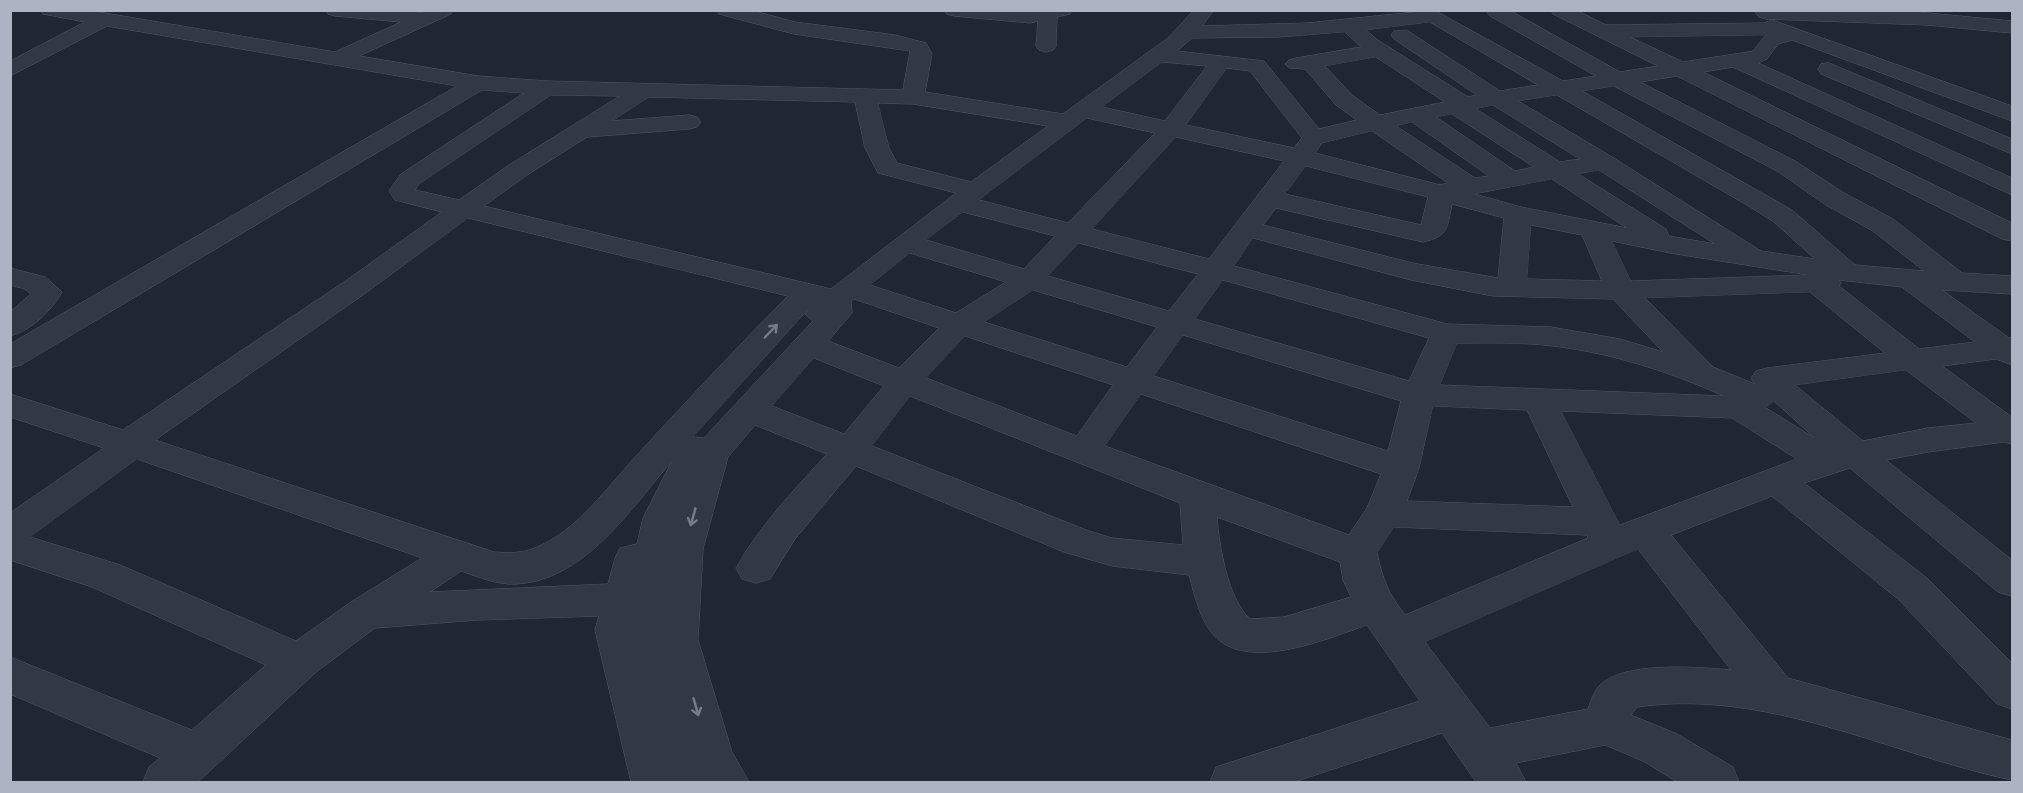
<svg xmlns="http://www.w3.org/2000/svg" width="2023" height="793" viewBox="0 0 2023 793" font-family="'Sofia Sans Condensed',sans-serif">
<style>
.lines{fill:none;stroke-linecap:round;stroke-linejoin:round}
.minor-casing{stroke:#505664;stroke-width:1}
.minor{fill:#323946;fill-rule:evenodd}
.oneway{stroke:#757c8b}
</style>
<rect width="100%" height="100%" fill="#1f2735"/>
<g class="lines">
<defs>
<g id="minor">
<path d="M41,10H87L335,52L401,22L335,16L328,14L326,10H398L422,13L427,10H453L451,14L359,56L478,76L546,81L903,90L910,51L794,34L719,14L717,10H750L795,22L895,35L926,43L932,54L925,92L1063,114L1168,38L1194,10H1214L1202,26L1308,23L1434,10L1563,81L1596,76L1490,16L1487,12L1509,10L1620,72L1658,66L1553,14L1551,10H1576L1606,25L1764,23L1772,20L2012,106V121L1792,40L1778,44L1767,59L1758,63L2012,178V195L1733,67L1703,72L2012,223V241L2002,239L1677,76L1640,82L1795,161L1844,193L1893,219L1962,273L2012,276V294L1942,290L2009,338H2012V365L1996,359L1942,366L2012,417V444L2004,442L1928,452L1886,460L2012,560V596L1998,592L1850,468L1804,483L1927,578L2012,663V709L1997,704L1899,600L1772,496L1671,535L1788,678L2012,740V780C1888,754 1768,688 1637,707L1631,715L1677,734L1733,767L1739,782H1677L1645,762L1605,745L1516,763L1526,782H1476L1442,733L1294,782H1210L1216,767L1420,701L1367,625C1329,638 1257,669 1220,641C1201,627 1195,596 1189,575L1112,566L1064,552L856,466L795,539L770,579L756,583L742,579L736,568C760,525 794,490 827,454L755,425L728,457L703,549L698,640L732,752L749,782H631L595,630L599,616L478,620L375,628L315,673L198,782H143L149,767L160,758L10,694V657L192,730L266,665L92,587L10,560V513L104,448L10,417V394L123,430L347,280L442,212L395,200L389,191L401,174L524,93L482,90L21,365L10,368V344L457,86L107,26L10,76V61L85,22L43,14ZM1430,22L1538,85L1500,91L1408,31H1394L1391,35L1394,39L1477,95L1468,97L1376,39L1366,30ZM1345,32L1361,47L1296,58L1289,60L1285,64L1289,68L1305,69L1336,105L1357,120L1319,129L1264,61L1177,51L1192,38L1278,37ZM1766,35L1753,51L1748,52L1683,62L1630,37ZM1376,57L1445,102L1380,115L1352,95L1325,66ZM1162,62L1207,66L1165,121L1102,107ZM1227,68L1250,71L1302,138L1294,148L1186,125ZM1614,86L1777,171L1826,205L1873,231L1924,271L1855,265L1792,210L1582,91ZM551,95L620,96L509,165L459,200L415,190L419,184ZM1557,95L1747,205L1774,222L1815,259L1761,251L1612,157L1518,101ZM649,97L855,102L865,148L878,173L956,193L831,289L484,206L527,175L587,137L689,129L697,127L701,122L697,117L689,115L612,121ZM878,103L913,104L1048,126L971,182L897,163L889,148ZM1493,105L1580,159L1560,162L1476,109ZM1452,114L1534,167L1515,171L1436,117ZM1087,118L1155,133L1068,223L979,200ZM1412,122L1489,176L1475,178L1396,126ZM1372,131L1448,183L1440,185L1315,153L1322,143ZM1176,137L1284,161L1209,259L1092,229ZM1306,166L1428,197L1421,225L1285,194ZM1599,170L1715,244L1669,236L1666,229L1578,174ZM1552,179L1627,228L1521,207L1474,194ZM1452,204L1504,218L1498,278L1412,263L1263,225L1276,208L1423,242C1449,236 1447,228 1452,204ZM963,212L1055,236L1024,269L926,240ZM468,218L788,296C736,348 687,401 637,455C614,480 583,521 554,538C531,552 520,554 494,552L155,440L367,292ZM1531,225L1582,235L1602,281L1527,279ZM1253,238L1411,280L1493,296L1613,299L1663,352L1620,339L1551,327L1447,324L1234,266ZM1612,241L1670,253L1809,275L1631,281ZM1079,243L1198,274L1169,311L1048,276ZM910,253L1006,282L956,313L870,285ZM1223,280L1429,338L1409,381L1195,319ZM1839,280L1902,287L1975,342L1919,349L1839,286L1841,283ZM1033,290L1157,327L1127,367L984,322ZM1810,292L1885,353L1767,368L1756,371L1751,378L1755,384L1713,367L1645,298ZM854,299L939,328L899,368L828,341L852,313L851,302ZM809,308L805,314L813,321L704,438L693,437ZM1183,335L1401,401L1388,451L1154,376ZM965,336L1113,385L1077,436L926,378ZM1457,343C1489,343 1522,342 1553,346C1612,353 1670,372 1724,396L1440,385ZM814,358L884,386L844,434L772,406ZM1906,370L1976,423L1928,428L1863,441L1795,385ZM1141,394L1381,474L1367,508L1349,535L1105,446ZM910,396L1180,503L1183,545L1112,538L1089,531L872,446ZM1774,401L1816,439L1766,408ZM1433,406L1527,410L1573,507L1407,501L1419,468ZM1561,411L1732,418L1797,459L1620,525ZM137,459L422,558L351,602L296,641L120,565L30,537ZM672,461L643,518L637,544L620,548L615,558L608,584L430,592L461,571C479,577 497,585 515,584C585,581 631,508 672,461ZM1217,517L1340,562L1343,580L1351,597L1284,617L1250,619C1228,599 1219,546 1217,517ZM1394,527L1587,535L1588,538L1405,615C1388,593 1383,580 1377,553ZM1638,549L1731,670C1699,667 1624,661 1600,685C1594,691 1591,701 1588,709L1490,728L1425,642Z"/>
<path d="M945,10H1072L1070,14L1057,17L1056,46L1053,50L1046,52L1039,50L1036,46L1038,21L1030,23L954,16L947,14Z"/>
<path d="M1758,10L1907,11L2012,21V33L1927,25L1766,19L1759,17L1756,13Z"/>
<path d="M1829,63L2012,139V154L1821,74L1818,69L1821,64Z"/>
<path d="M10,268L45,277L62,292C52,310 31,331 10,336V312L31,294L25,289L10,285Z"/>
</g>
</defs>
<use href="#minor" class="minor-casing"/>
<use href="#minor" class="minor"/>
</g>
<defs><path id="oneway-shaft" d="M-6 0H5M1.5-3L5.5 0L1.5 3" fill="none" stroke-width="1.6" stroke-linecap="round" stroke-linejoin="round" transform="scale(1.5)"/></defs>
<g class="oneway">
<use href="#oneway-shaft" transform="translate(771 331) rotate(-46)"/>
<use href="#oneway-shaft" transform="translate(693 517) rotate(106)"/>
<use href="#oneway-shaft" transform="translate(696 707) rotate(74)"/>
</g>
<rect width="2023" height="793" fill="none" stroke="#acb3c3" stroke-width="24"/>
</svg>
